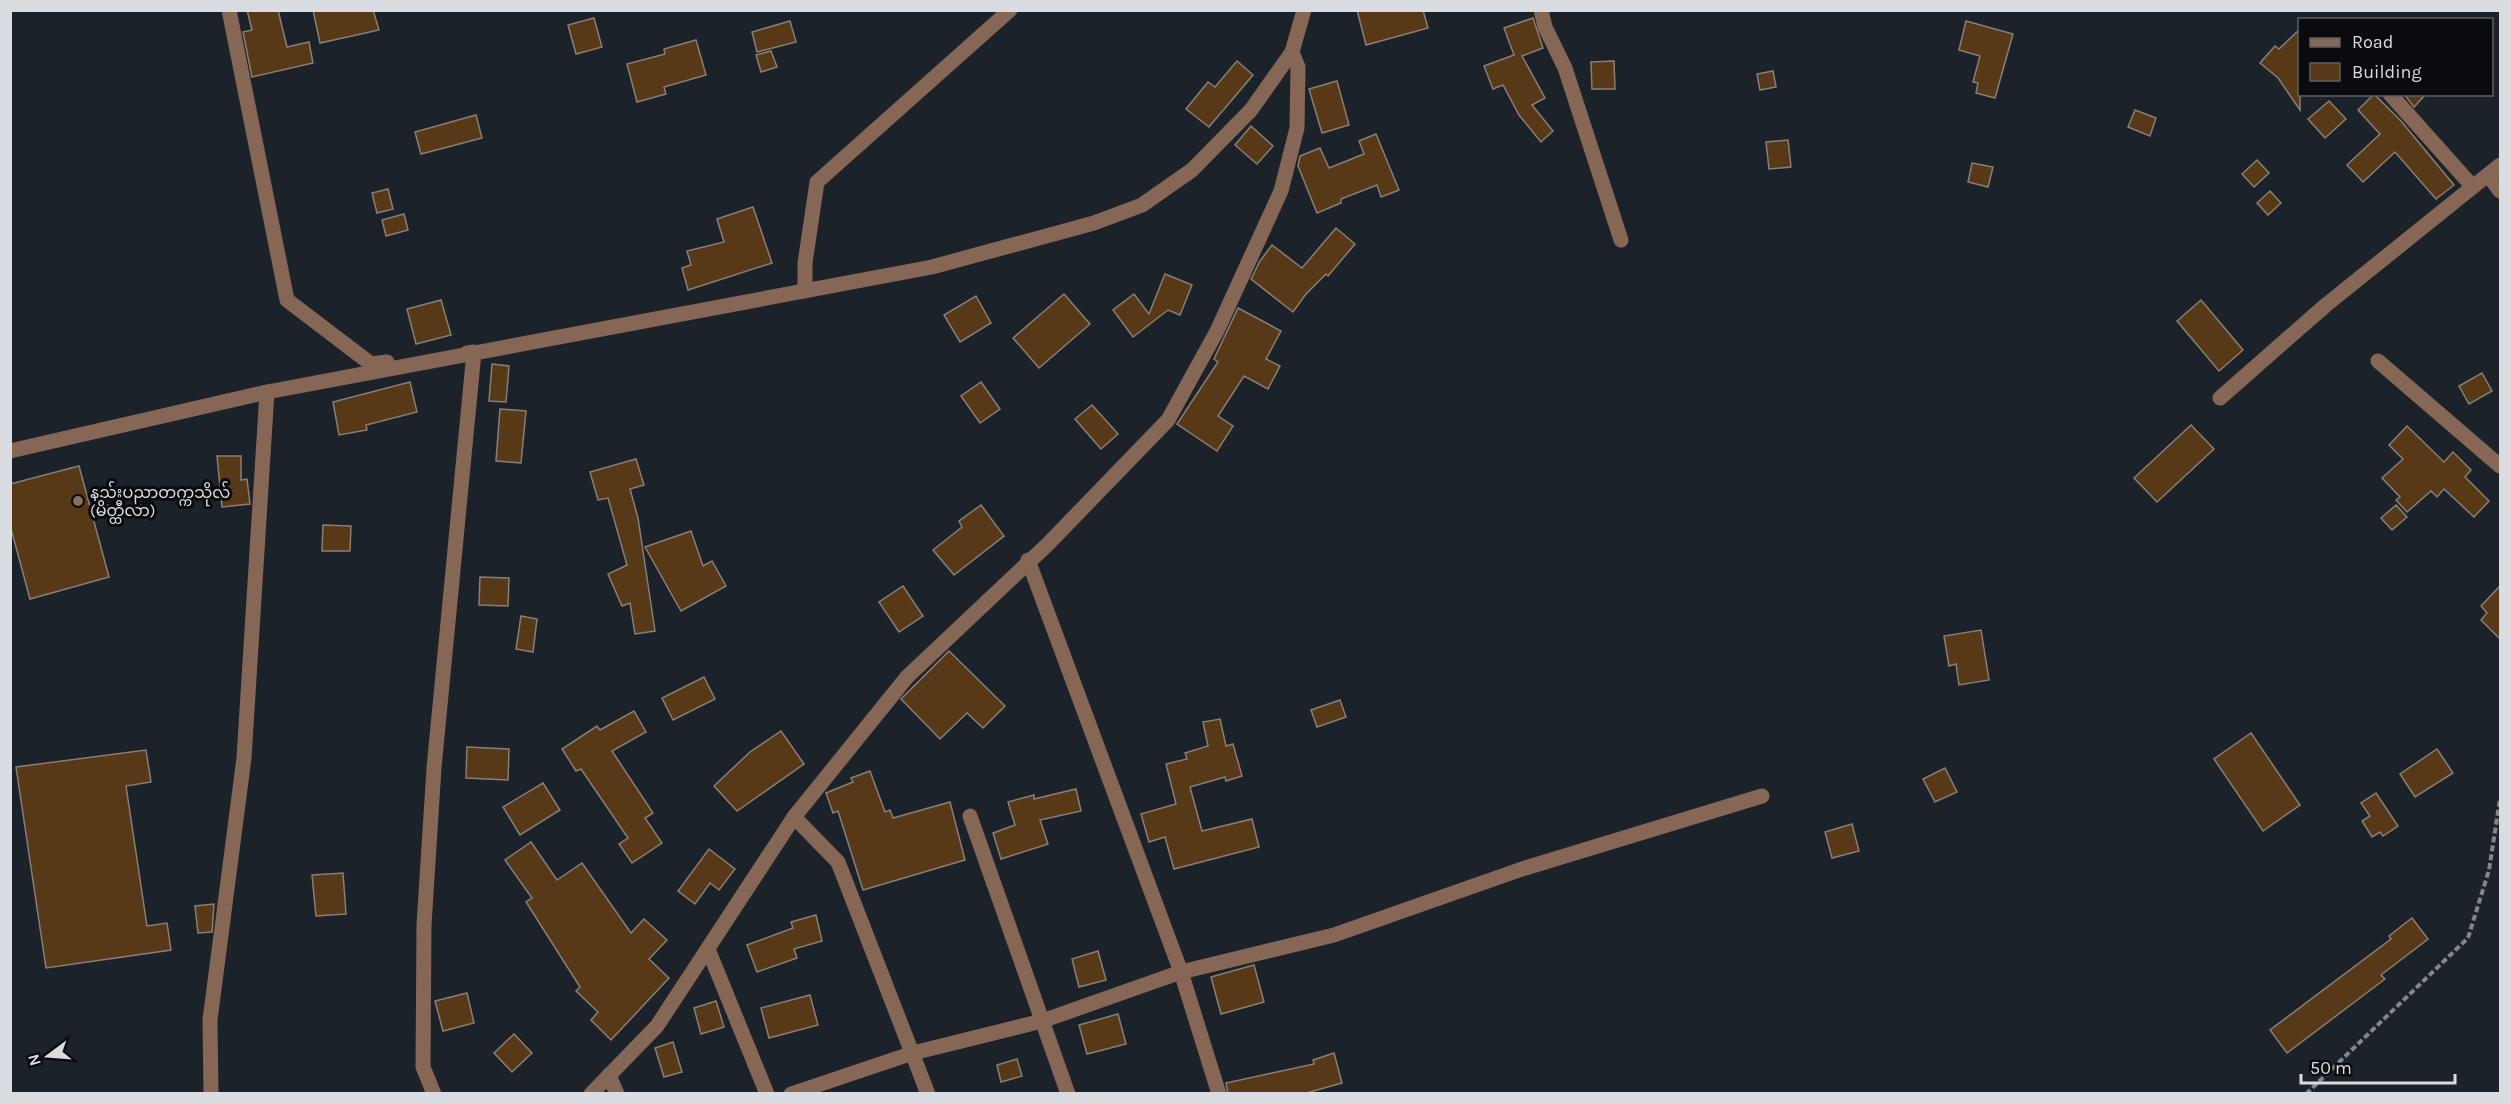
<svg xmlns="http://www.w3.org/2000/svg" width="2511" height="1104" viewBox="0 0 2511 1104" font-family="Karla,'Noto Sans Myanmar',sans-serif">
<style>
.building{fill:#573817;stroke:#897f76;stroke-width:1.5}
.lines{fill:none;stroke-linecap:round;stroke-linejoin:round}
.path{stroke:#82868d;stroke-width:4;stroke-dasharray:6 3;stroke-linecap:butt}
.minor{stroke:#866655;stroke-width:15}
.education-dot{fill:#8d6e63;stroke:#090b0f;stroke-width:2}
.labels{text-anchor:middle;dominant-baseline:central;stroke-width:6;stroke-linejoin:round;paint-order:stroke}
.poi-label{font-size:16px;fill:#d9dde2;stroke:#090b0f;text-anchor:start}
</style>
<rect width="100%" height="100%" fill="#1c222a"/>
<g class="building">
<path d="M247,10H278L287,47L309,42L313,63L252,77L243,32L252,30Z"/>
<path d="M313,10H373L379,30L320,43Z"/>
<path d="M1357,10H1423L1428,28L1366,45Z"/>
<path d="M594,18L602,47L576,54L568,25Z"/>
<path d="M1533,18L1543,48L1522,56L1545,98L1532,105L1553,131L1541,142L1519,115L1503,85L1493,89L1484,66L1514,55L1504,28Z"/>
<path d="M790,21L796,42L757,52L752,32Z"/>
<path d="M1966,21L2013,34L1995,98L1976,93L1978,83L1973,82L1980,56L1959,50Z"/>
<path d="M2300,29V110L2278,78L2260,63L2275,46L2279,49Z"/>
<path d="M696,40L706,75L664,87L666,94L637,102L627,64L665,54L664,49Z"/>
<path d="M771,51L777,67L761,72L756,55Z"/>
<path d="M1237,61L1253,75L1209,127L1186,109L1208,82L1215,87Z"/>
<path d="M1614,61L1615,89H1592L1591,62Z"/>
<path d="M1773,71L1776,87L1760,90L1757,74Z"/>
<path d="M1337,81L1349,125L1322,133L1309,89Z"/>
<path d="M2374,94L2401,121L2454,185L2436,199L2395,152L2363,182L2347,165L2380,134L2358,110Z"/>
<path d="M2404,94H2426L2414,107Z"/>
<path d="M2329,101L2346,119L2325,138L2308,119Z"/>
<path d="M2135,110L2156,118L2150,136L2128,127Z"/>
<path d="M476,115L482,138L421,154L415,132Z"/>
<path d="M1251,126L1273,146L1257,164L1235,145Z"/>
<path d="M1376,134L1399,190L1381,197L1377,185L1341,199V203L1317,213L1298,166L1300,156L1320,148L1329,168L1364,154L1359,141Z"/>
<path d="M1788,140L1791,167L1769,169L1766,142Z"/>
<path d="M2257,160L2269,173L2254,187L2242,174Z"/>
<path d="M1972,163L1993,167L1988,187L1968,182Z"/>
<path d="M388,189L393,209L377,213L372,193Z"/>
<path d="M2270,191L2281,203L2268,215L2257,203Z"/>
<path d="M753,207L772,263L688,290L682,268L691,265L687,251L724,242L717,219Z"/>
<path d="M404,214L408,230L386,236L382,220Z"/>
<path d="M1336,228L1355,244L1328,276L1326,274L1306,294L1293,312L1251,279L1260,261L1272,245L1302,268Z"/>
<path d="M1165,274L1192,285L1180,315L1168,310L1133,337L1113,310L1134,294L1149,314Z"/>
<path d="M1064,294L1090,324L1039,368L1013,338Z"/>
<path d="M976,296L991,323L960,342L944,315Z"/>
<path d="M441,300L451,335L416,344L407,309Z"/>
<path d="M2201,300L2243,350L2219,371L2177,321Z"/>
<path d="M1238,308L1281,331L1266,359L1280,366L1268,389L1244,376L1218,416L1233,426L1217,451L1177,424L1218,362L1214,359Z"/>
<path d="M492,364L509,366L506,402L489,401Z"/>
<path d="M2482,373L2492,391L2469,404L2459,386Z"/>
<path d="M410,382L417,412L366,425L367,430L339,435L333,402Z"/>
<path d="M981,382L1000,409L980,423L961,396Z"/>
<path d="M1092,405L1118,434L1101,449L1075,419Z"/>
<path d="M500,409L526,411L521,463L496,461Z"/>
<path d="M2191,425L2214,449L2157,502L2134,478Z"/>
<path d="M2407,426L2444,462L2453,452L2471,470L2465,477L2489,501L2474,517L2444,489L2437,497L2431,491L2407,512L2396,500L2400,497L2382,478L2403,459L2389,445Z"/>
<path d="M217,456H241V480L247,479L250,504L222,507Z"/>
<path d="M636,459L644,485L630,489L638,518L655,631L635,634L630,603L622,606L608,574L627,565L608,498L598,500L590,472Z"/>
<path d="M79,466L109,577L30,599L10,525V484Z"/>
<path d="M981,505L1004,536L954,575L933,550L962,527L959,521Z"/>
<path d="M2396,505L2407,517L2392,530L2381,518Z"/>
<path d="M323,525L351,526L350,551H322Z"/>
<path d="M691,531L703,566L712,561L726,586L681,611L645,547Z"/>
<path d="M480,577L509,578L508,606L479,605Z"/>
<path d="M903,586L923,616L899,632L879,602Z"/>
<path d="M2500,586V639L2481,620L2487,613L2481,606Z"/>
<path d="M521,616L537,619L533,652L516,649Z"/>
<path d="M1981,630L1989,680L1959,685L1956,664L1949,666L1944,636Z"/>
<path d="M949,651L1005,706L983,728L967,713L940,739L901,699Z"/>
<path d="M704,677L715,699L673,720L662,698Z"/>
<path d="M1340,700L1346,717L1317,727L1311,710Z"/>
<path d="M634,711L646,732L612,751L653,813L645,818L662,843L632,863L619,844L628,838L581,769L576,771L562,749L597,726L600,730Z"/>
<path d="M1220,719L1226,746L1233,744L1242,776L1226,781L1225,777L1190,787L1202,831L1252,819L1259,847L1174,869L1165,837L1149,842L1141,814L1176,804L1166,764L1187,759L1185,753L1208,746L1203,722Z"/>
<path d="M781,731L804,764L737,811L714,786L750,752Z"/>
<path d="M2251,733L2300,805L2263,831L2214,759Z"/>
<path d="M467,747L509,749L508,780L466,778Z"/>
<path d="M2437,749L2453,773L2415,797L2400,774Z"/>
<path d="M146,750L151,782L126,786L147,926L167,923L171,950L46,968L16,767Z"/>
<path d="M1945,768L1957,792L1935,802L1923,779Z"/>
<path d="M870,771L885,812L890,810L893,818L950,802L965,860L863,890L838,811L833,813L826,793L853,782L851,778Z"/>
<path d="M543,783L560,810L520,835L503,807Z"/>
<path d="M1076,789L1081,811L1040,820L1048,844L1001,859L993,833L1015,825L1008,802L1034,795V799Z"/>
<path d="M2376,793L2398,826L2383,836L2380,832L2372,837L2362,821L2370,816L2361,803Z"/>
<path d="M1852,824L1859,851L1832,858L1825,832Z"/>
<path d="M531,842L557,880L582,863L631,933L644,919L667,940L649,959L669,978L611,1040L591,1020L598,1012L576,991L580,987L526,902L532,898L505,860Z"/>
<path d="M709,849L735,869L719,890L710,883L695,904L678,891Z"/>
<path d="M343,873L346,914L316,916L312,875Z"/>
<path d="M214,904L212,932L198,933L195,906Z"/>
<path d="M816,915L822,941L794,949L797,958L757,972L747,945L793,928L791,922Z"/>
<path d="M2412,918L2428,939L2381,975L2385,979L2287,1053L2270,1030L2391,939L2389,936Z"/>
<path d="M1098,951L1106,980L1079,987L1072,959Z"/>
<path d="M1254,965L1264,1002L1221,1014L1211,977Z"/>
<path d="M467,993L474,1023L443,1031L435,1001Z"/>
<path d="M810,995L818,1025L769,1038L761,1008Z"/>
<path d="M716,1001L724,1027L701,1034L694,1008Z"/>
<path d="M1118,1014L1126,1044L1087,1054L1079,1025Z"/>
<path d="M514,1034L532,1053L512,1072L494,1053Z"/>
<path d="M673,1042L682,1072L664,1077L655,1048Z"/>
<path d="M1334,1053L1342,1083L1303,1094H1228L1226,1083L1314,1064L1313,1060Z"/>
<path d="M1017,1059L1022,1076L1001,1082L997,1065Z"/>
</g>
<g class="lines">
<path class="path" d="M2306,1094L2468,938L2489,870L2500,799"/>
<g class="minor">
<path d="M229,10L287,300L371,364L387,362"/>
<path d="M1541,10L1545,27L1565,68L1621,240"/>
<path d="M2390,94L2473,187"/>
<path d="M2488,175L2500,191"/>
<path d="M805,291V263L817,182L1010,10"/>
<path d="M2378,361L2500,466"/>
<path d="M2220,398L2326,305L2500,165"/>
<path d="M10,451L267,392L932,267L1094,223L1142,205L1192,170L1251,110L1292,52L1304,10"/>
<path d="M1028,560L1181,972L1219,1094"/>
<path d="M970,816L1068,1094"/>
<path d="M794,817L838,862L928,1094"/>
<path d="M708,949L767,1094"/>
<path d="M609,1075L617,1094"/>
<path d="M211,1094L210,1020L244,758L267,392"/>
<path d="M434,1094L423,1067L424,925L434,768L474,352L467,353"/>
<path d="M591,1094L657,1026L794,817L907,677L1048,544L1168,420L1217,331L1281,191L1297,128L1298,67L1292,52"/>
<path d="M791,1094L913,1053L1042,1021L1181,972L1334,935L1522,869L1762,796"/>
</g>
</g>
<circle class="education-dot" cx="78" cy="501" r="6"/>
<g class="labels">
<g class="poi-label">
<text x="90" y="492">နည်းပညာတက္ကသိုလ်<tspan x="90" dy="18">(မိတ္ထီလာ)</tspan></text>
</g>
</g>
<rect width="2511" height="1104" fill="none" stroke="#d9dde2" stroke-width="24"/>
<rect x="2298" y="18" width="195" height="78" fill="#090b0f" stroke="#5c5f63" stroke-width="1.5"/>
<rect x="2310" y="38" width="30" height="9" fill="#866655" stroke="#5c5f63" stroke-width="1.5"/>
<text x="2352" y="48" font-size="18" fill="#d9dde2">Road</text>
<rect x="2310" y="63" width="30" height="18" fill="#573817" stroke="#5c5f63" stroke-width="1.5"/>
<text x="2352" y="78" font-size="18" fill="#d9dde2">Building</text>
<g transform="translate(48 1056) rotate(254)" stroke="#090b0f" stroke-width="4.5" paint-order="stroke">
<path d="M0-4.5L10 22L0 15L-10 22Z" fill="#d9dde2"/>
<text y="-9" font-size="16" font-weight="bold" text-anchor="middle" fill="#d9dde2">N</text>
</g>
<path d="M2301 1074v9h154v-9" fill="none" stroke="#d9dde2" stroke-width="3"/>
<text x="2310" y="1074" font-size="18" fill="#d9dde2" stroke="#090b0f" stroke-width="4.5" paint-order="stroke">50 m</text>
</svg>
